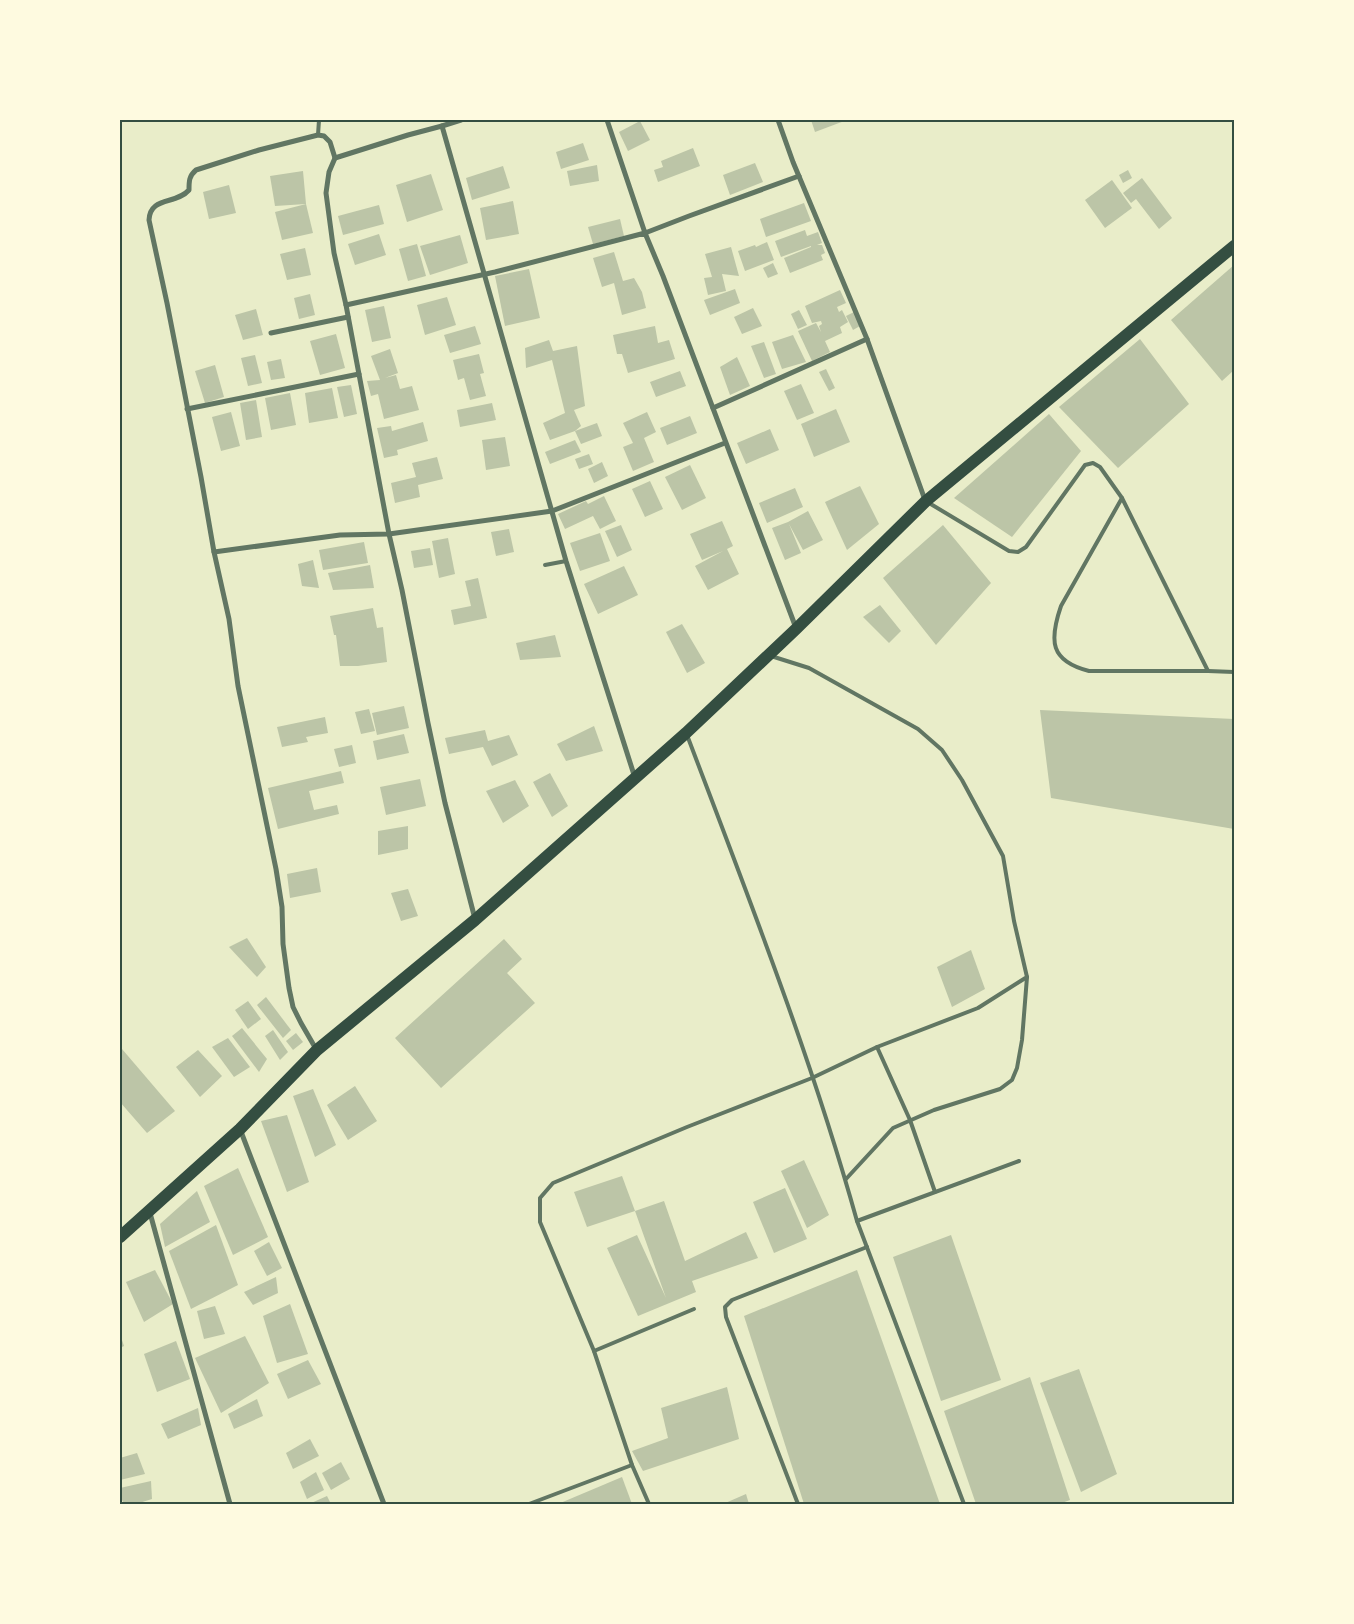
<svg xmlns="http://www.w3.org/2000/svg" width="1354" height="1624" viewBox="0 0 1354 1624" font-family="Helvetica,sans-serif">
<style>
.building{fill:#bcc5a7}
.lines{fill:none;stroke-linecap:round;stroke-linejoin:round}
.service{stroke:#617663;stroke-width:4}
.minor{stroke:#617663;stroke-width:5}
.primary{stroke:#344e41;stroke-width:12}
.neatline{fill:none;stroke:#344e41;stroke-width:2}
</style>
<rect width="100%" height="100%" fill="#e9edc9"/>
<g class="building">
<path d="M811,120H847L815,132Z"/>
<path d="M640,121L650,140L628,151L619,132Z"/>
<path d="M583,143L589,160L561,169L556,152Z"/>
<path d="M693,148L700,166L658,182L654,170L663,167L661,161Z"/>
<path d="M755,163L763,182L730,195L723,175Z"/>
<path d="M597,165L599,181L570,186L567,171Z"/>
<path d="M503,166L510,188L472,200L466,178Z"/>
<path d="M1128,170L1132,178L1123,183L1119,175Z"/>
<path d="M303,171L306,204L275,206L270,176Z"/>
<path d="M431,174L443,210L407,222L396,185Z"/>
<path d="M1142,178L1172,218L1159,229L1136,199L1131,203L1123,193Z"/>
<path d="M1112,180L1132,208L1105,228L1085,200Z"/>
<path d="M229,185L236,213L209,219L203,192Z"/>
<path d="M513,201L519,234L486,240L480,208Z"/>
<path d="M804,203L811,221L766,237L760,219Z"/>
<path d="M306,204L313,233L282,240L275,212Z"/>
<path d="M379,205L384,224L343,235L338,216Z"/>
<path d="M620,219L624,236L593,244L588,227Z"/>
<path d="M805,230L807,236L818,232L822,243L817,245H822L825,253L821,255L823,260L790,273L784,258L811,247V246L781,257L775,241Z"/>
<path d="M379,234L386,255L355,265L348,244Z"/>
<path d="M460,235L468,263L430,275L420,246Z"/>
<path d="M767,242L774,260L745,271L738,251L755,245L756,247Z"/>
<path d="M417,244L426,276L408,281L399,249Z"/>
<path d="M731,247L739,276L722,274L726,291L708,295L704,278L712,277L705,254Z"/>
<path d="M305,248L311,275L287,280L280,254Z"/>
<path d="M614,252L623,281L634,278L642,292L646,308L622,315L614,283L602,287L593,258Z"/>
<path d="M773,263L778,274L768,278L763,268Z"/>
<path d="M1234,265V370L1222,381L1171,320Z"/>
<path d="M529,269L540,318L505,326L495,276Z"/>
<path d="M735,289L740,303L710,315L704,300Z"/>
<path d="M840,290L846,303L837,307L839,312L842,310L848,322L840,327L842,333L825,341L830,352L812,361L798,331L816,323L821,332L819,326L822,324L821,321L812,323L805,306Z"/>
<path d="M310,294L315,315L299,319L294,298Z"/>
<path d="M447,297L456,325L425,335L417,305Z"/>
<path d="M384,306L391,338L372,342L365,310Z"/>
<path d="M753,308L762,326L742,334L734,317Z"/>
<path d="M256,309L263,335L243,340L235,315Z"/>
<path d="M799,310L807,325L798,329L791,314Z"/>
<path d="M854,312L860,326L853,330L846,316Z"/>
<path d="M475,326L481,344L450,353L444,335Z"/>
<path d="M655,326L658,343L669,340L675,359L628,373L622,354H617L613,335Z"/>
<path d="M336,334L345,368L320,375L310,341Z"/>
<path d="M793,335L806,362L782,369L772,342Z"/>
<path d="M1140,339L1189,404L1118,468L1059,407Z"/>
<path d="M549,340L553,351L577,346L585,406L574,410L581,426L575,431L550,440L543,423L565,413L552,360L526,368L525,348Z"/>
<path d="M764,342L776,374L764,378L751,346Z"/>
<path d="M390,349L398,373L385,378L396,375L400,389L412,386L419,410L384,419L378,394L371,396L367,381L380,380L371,356Z"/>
<path d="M479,354L484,373L480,374L486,396L470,400L464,378L458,380L453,360Z"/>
<path d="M255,355L262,383L248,386L241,358Z"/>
<path d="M737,357L750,386L730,395L720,367Z"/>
<path d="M281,359L285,378L271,380L267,362Z"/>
<path d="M215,365L224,397L205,403L195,371Z"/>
<path d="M826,369L835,388L829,391L819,372Z"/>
<path d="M680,371L686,386L656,397L650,382Z"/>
<path d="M801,384L814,413L797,420L784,391Z"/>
<path d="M351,385L357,414L344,417L337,387Z"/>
<path d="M332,388L338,418L309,423L305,393Z"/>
<path d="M290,393L296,425L271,430L265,398Z"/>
<path d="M256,400L262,437L246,440L240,403Z"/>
<path d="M492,403L496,420L460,427L457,410Z"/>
<path d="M836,409L850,442L814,457L801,424Z"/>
<path d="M231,412L240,446L221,451L212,417Z"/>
<path d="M647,412L656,432L644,438L654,462L633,471L623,447L633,443L623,423Z"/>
<path d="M1049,414L1081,451L1012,537L954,498Z"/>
<path d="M690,416L697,433L667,445L660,428Z"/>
<path d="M423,422L428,441L397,450L398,455L384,458L377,428L391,426L392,431Z"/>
<path d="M597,423L602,436L581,444L575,431Z"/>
<path d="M770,429L779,450L746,464L737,443Z"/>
<path d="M505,437L510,466L486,470L482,440Z"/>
<path d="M575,440L581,452L550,464L545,452Z"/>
<path d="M589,454L593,464L579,469L575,459Z"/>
<path d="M437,457L443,479L418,485L420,497L395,503L391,483L416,477L412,463Z"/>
<path d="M602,462L608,476L594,483L588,469Z"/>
<path d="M690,465L706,498L682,510L665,477Z"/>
<path d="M650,481L663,509L645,517L632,489Z"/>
<path d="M860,486L879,524L847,550L825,502Z"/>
<path d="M795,488L803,507L767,523L759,503Z"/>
<path d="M604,496L616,521L600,529L593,516L565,529L558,514L586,501L588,504Z"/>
<path d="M808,511L823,540L803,550L789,524L801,553L785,560L772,528L788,522Z"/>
<path d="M722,521L733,546L727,549L739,574L708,590L695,566L723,551L702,560L690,534Z"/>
<path d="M621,525L632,550L617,557L605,531Z"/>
<path d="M943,525L991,583L936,645L883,578Z"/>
<path d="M509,529L514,552L496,556L491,532Z"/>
<path d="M600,533L610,561L580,571L570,543Z"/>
<path d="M448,538L455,574L439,578L432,541Z"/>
<path d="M364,542L368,563L323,570L319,550Z"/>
<path d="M430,548L433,565L414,568L411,551Z"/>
<path d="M313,560L319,588L302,586L298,564Z"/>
<path d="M370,565L374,588L333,590L328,573Z"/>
<path d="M624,566L638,595L598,614L584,584Z"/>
<path d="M478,578L487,618L454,625L451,610L471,606L465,581Z"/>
<path d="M880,605L901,631L889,643L863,617Z"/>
<path d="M373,608L377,628L383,627L387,662L358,666H340L336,635H334L330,616Z"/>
<path d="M682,624L705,663L687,673L666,632Z"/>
<path d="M555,635L561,657L520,660L516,643Z"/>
<path d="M404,706L409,728L377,735L372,713Z"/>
<path d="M369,709L375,731L361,734L355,712Z"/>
<path d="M1040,710L1234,719V829L1051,798Z"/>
<path d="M325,717L328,733L306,737L308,742L282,747L277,727Z"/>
<path d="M594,726L603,751L566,761L557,744Z"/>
<path d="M485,730L488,741L509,735L518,755L492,766L483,747L449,754L445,738Z"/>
<path d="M404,734L409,753L377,760L373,741Z"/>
<path d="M352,745L356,763L339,767L334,749Z"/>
<path d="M341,771L344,783L309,791L314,810L337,805L339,814L278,829L268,788Z"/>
<path d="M550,773L568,806L552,817L533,782Z"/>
<path d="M420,779L426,806L386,815L380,787Z"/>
<path d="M515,780L529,806L503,823L486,791Z"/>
<path d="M408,826V849L378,855V831Z"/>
<path d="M317,868L321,892L290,898L287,874Z"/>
<path d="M408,889L418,916L401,921L391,893Z"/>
<path d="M247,938L266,967L257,977L229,947Z"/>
<path d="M504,939L522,959L507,973L535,1003L441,1088L395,1038Z"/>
<path d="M971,950L985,989L952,1007L937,967Z"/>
<path d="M266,997L291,1030L283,1038L257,1005Z"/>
<path d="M248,1001L261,1019L248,1029L235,1010Z"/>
<path d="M242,1028L267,1059L259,1072L232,1036Z"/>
<path d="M273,1030L288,1052L280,1060L265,1036Z"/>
<path d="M296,1033L303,1042L293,1050L286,1041Z"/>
<path d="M228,1038L250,1067L234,1077L212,1047Z"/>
<path d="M122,1049L175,1111L147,1133L120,1102V1050Z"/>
<path d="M198,1050L222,1076L200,1097L176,1067Z"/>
<path d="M355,1086L377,1121L348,1140L327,1105Z"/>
<path d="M313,1089L336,1145L315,1157L293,1096Z"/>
<path d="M287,1115L309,1182L287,1192L261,1121Z"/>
<path d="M804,1160L829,1215L807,1228L781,1171Z"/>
<path d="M238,1168L268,1237L233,1255L204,1186Z"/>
<path d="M622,1176L635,1211L587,1227L574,1192Z"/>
<path d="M785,1188L807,1239L774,1253L753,1202Z"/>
<path d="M197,1191L210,1222L165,1247L160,1224Z"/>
<path d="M664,1201L685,1261L746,1232L758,1258L692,1281L696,1292L638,1316L607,1248L637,1235L666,1298L635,1211Z"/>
<path d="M216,1225L238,1285L191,1309L169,1251Z"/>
<path d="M951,1235L1001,1380L941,1401L893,1257Z"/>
<path d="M269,1242L282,1268L267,1276L254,1251Z"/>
<path d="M155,1270L173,1304L144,1322L126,1282Z"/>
<path d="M857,1270L940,1504H804L744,1316Z"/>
<path d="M276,1277L278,1293L253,1305L244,1292Z"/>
<path d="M290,1304L308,1354L277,1363L263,1316Z"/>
<path d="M215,1306L225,1334L204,1339L197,1311Z"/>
<path d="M120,1334L124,1346L120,1348Z"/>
<path d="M245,1336L269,1383L221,1413L195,1358Z"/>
<path d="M176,1341L190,1379L157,1392L144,1354Z"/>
<path d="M308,1360L321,1384L288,1399L277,1374Z"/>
<path d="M1079,1369L1117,1474L1081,1492L1040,1383Z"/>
<path d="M1030,1377L1070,1500L1059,1504H976L944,1411Z"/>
<path d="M727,1387L739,1439L643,1471L632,1451L668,1438L661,1408Z"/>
<path d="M257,1399L263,1416L234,1429L228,1414Z"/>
<path d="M198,1408L201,1425L168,1439L161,1424Z"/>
<path d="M310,1439L319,1456L293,1469L286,1453Z"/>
<path d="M137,1453L145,1474L120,1480V1458Z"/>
<path d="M341,1462L350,1479L331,1490L322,1473Z"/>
<path d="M316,1472L324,1490L307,1499L300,1482Z"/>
<path d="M622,1477L632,1504H558Z"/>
<path d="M151,1481L152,1499L136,1504H124L120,1496V1488Z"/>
<path d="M746,1494L749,1504H723Z"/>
<path d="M327,1496L331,1504H309Z"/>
</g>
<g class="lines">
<g class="service">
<path d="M318,135L319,120"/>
<path d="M1122,498L1061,606C1049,641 1050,661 1089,671H1208L1234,672"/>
<path d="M929,503L1009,551L1018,552L1026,547L1085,465L1093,463L1100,467L1122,498L1208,671"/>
<path d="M545,565L566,561"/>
<path d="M687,735C748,896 811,1056 857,1221L964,1504"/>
<path d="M877,1047L910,1120L935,1192"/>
<path d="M846,1179L893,1128L934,1110L1000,1089L1012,1080L1017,1068L1022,1040L1027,977"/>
<path d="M857,1221L1019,1161"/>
<path d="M594,1351L694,1309"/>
<path d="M529,1504L632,1465"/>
<path d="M649,1504L632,1465L594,1351L540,1222V1198L553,1183L687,1127L812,1078L877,1047L978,1008L1027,977L1014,921L1003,856L962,780L942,750L918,729L809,668L771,656"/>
<path d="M798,1504L726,1317L725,1307L732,1300L867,1247"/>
</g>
<g class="minor">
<path d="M607,120L645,233L689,216L799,176"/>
<path d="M778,120L793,162L867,339L925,500"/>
<path d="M442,126L461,120"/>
<path d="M335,158L408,135L442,126L566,561L635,778"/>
<path d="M271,333L348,317"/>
<path d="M713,408L867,339"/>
<path d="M187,409L359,374"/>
<path d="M214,552L340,535L389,534L552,511L725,443"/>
<path d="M475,919L445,803L428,723L402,590L389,534L346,305L495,272L645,233L663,276L796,628"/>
<path d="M316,1049L301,1023L293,1007L289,988L283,944L282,907L276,869L238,686L229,619L214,552L201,477L167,303L149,220C150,196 176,205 189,190C189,181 189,176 196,170L259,150L318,135L324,136L330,142L335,158L329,172L326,193L334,253L346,305"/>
<path d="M240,1129L384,1504"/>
<path d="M150,1213L230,1504"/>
</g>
<path class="primary" d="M120,1237L240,1129L317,1050L475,920L686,733L796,629L926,501L1234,246"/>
</g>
<rect width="1354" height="1624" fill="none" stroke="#fefae0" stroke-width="242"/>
<rect x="121" y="121" width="1112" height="1382" class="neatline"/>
</svg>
